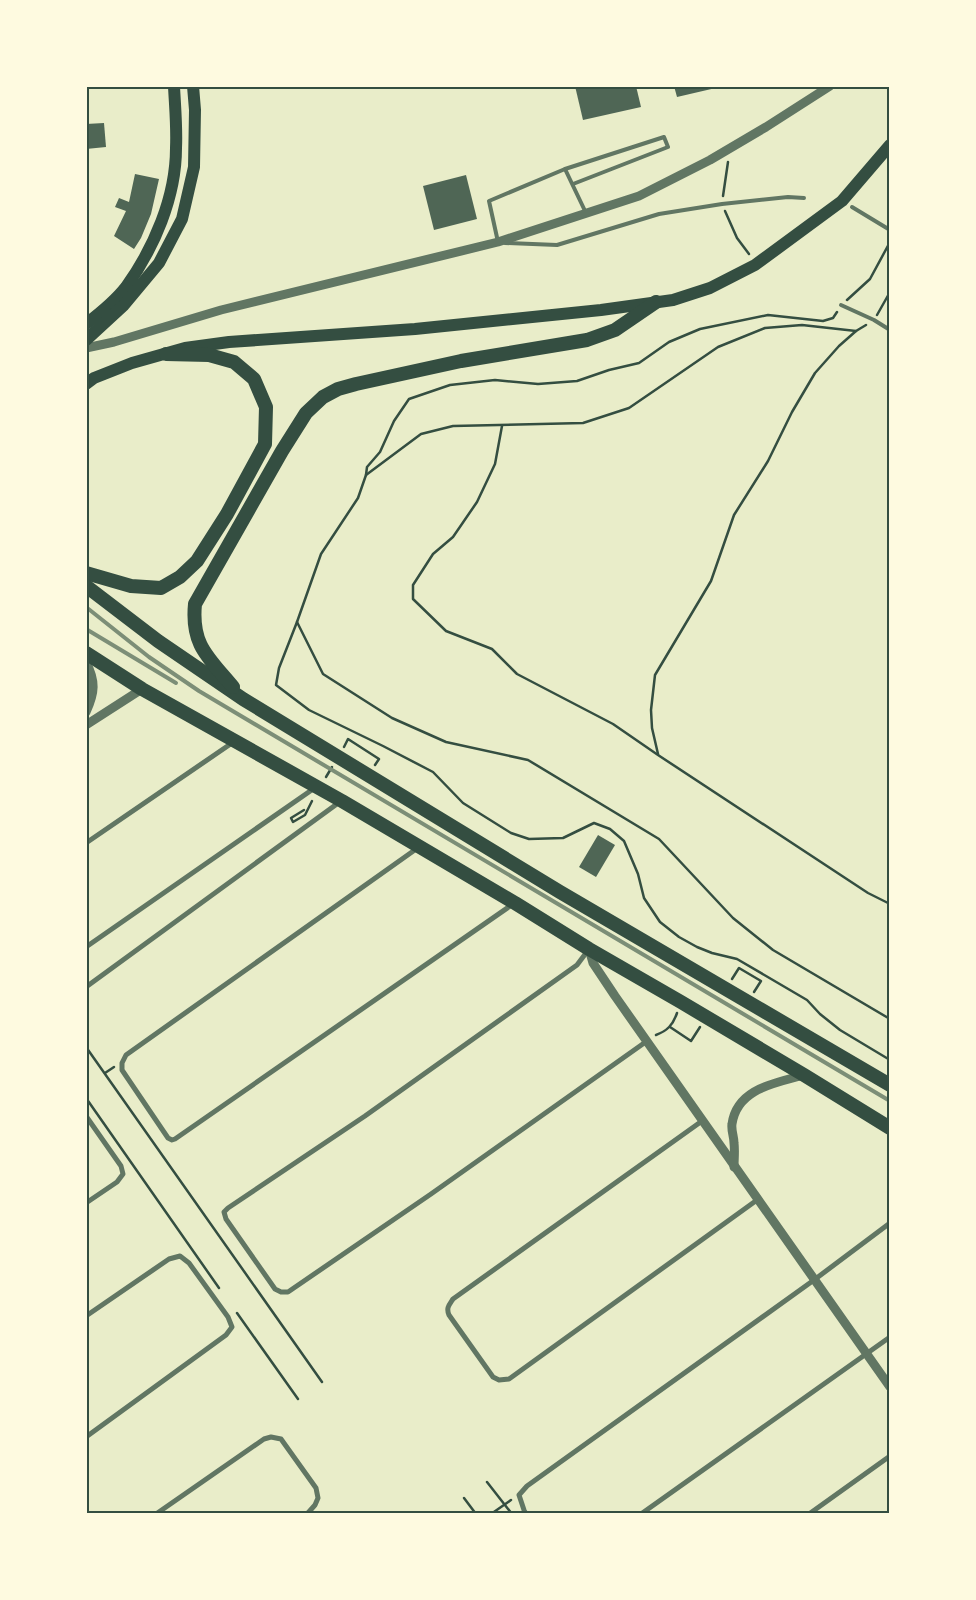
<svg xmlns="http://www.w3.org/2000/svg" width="976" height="1600" viewBox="0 0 976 1600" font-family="'Roboto Condensed',sans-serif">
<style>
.building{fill:#4f6655}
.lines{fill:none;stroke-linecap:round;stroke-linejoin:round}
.path{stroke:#344e41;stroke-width:2.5}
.service{stroke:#617663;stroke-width:4}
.minor{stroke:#617663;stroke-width:5}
.tertiary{stroke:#617663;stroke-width:9}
.primary{stroke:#344e41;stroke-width:12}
.trunk{stroke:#344e41;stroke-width:14}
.rail{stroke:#7c8e77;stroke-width:4}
.neatline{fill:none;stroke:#344e41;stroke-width:2}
</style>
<rect width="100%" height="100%" fill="#e9edc9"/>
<g class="building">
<path d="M575,86H636L641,107L583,120Z"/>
<path d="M674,86H720V87L677,97Z"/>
<path d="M104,123L106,147L86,149V124Z"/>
<path d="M135,174L159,179L151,214L141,238L134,249L114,236L126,211L115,207L119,198L129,202Z"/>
<path d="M466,175L477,219L434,230L423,186Z"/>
<path d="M598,835L615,845L596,877L579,867Z"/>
</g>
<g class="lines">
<g class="path">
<path d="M723,196L728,162"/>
<path d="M725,211L737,238L749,254"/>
<path d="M847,300L870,279L890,242"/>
<path d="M877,315L890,292"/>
<path d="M866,325L856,331L802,325L765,328L718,347L629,408L583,423L453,426L421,434L366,475L358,498L321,554L297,622L323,674L392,718L446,742L528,760L659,839L733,918L773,950L890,1019"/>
<path d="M502,426L495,464L477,502L453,537L433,554L413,585V599L446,631L492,649L517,674L613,724L658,755L868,893L890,904"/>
<path d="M366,475L367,467L380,452L394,421L409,399L450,385L495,380L538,384L577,381L609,370L639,363L669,342L700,329L768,315L823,321L833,318L837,312"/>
<path d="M297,622L279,668L276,685L309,710L383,746L433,772L463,803L511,833L529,839L563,838L594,823L610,829L624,841L638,874L644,898L660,922L679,937L697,947L712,953L737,959L807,1000L820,1014L840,1030L890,1060"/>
<path d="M344,747L348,739L379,759L375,765"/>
<path d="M658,754L652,728L651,710L655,675L711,581L734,515L768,461L792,412L815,373L839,346L856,331"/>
<path d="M326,777L332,767"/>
<path d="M304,810L291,818L293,822L305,815L312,801"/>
<path d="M732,979L739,968L761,981L754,992"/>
<path d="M670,1027L691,1041L700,1027"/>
<path d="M656,1035C667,1031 673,1025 677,1013"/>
<path d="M86,1047L322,1382"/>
<path d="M105,1073L114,1067"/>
<path d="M86,1098L219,1288"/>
<path d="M237,1313L298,1399"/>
<path d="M487,1482L512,1514"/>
<path d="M464,1498L476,1514"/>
<path d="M491,1514L511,1500"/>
</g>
<g class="service">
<path d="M565,169L586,213"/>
<path d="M852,207L890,230"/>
<path d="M498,242L489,201L565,169L664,137L668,147L573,184"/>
<path d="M505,243L557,245L659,214L722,204L788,197L804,198"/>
<path d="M841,305L874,320L890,330"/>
</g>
<g class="minor">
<path d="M86,843L232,743"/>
<path d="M419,847L126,1055L122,1063V1070L168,1138L172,1140L175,1139L513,904"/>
<path d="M86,947L316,787"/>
<path d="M589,949L577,965L365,1116L228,1208L224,1212L226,1219L275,1289L281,1292H288L431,1194L647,1041"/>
<path d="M86,987L341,801"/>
<path d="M86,1116L121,1166L123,1174L117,1182L86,1203"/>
<path d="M702,1121L453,1299C449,1305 446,1308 449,1315L493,1377L499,1380L509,1379L757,1200"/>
<path d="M86,1316L169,1259L180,1256L189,1263L228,1317L232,1327L226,1335L86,1437"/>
<path d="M156,1514L264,1439L271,1437L281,1439L316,1488L318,1498L315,1505L307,1514"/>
<path d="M526,1514L524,1510L519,1495L527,1486L814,1280L890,1223"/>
<path d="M641,1514L890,1337"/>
<path d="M809,1514L890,1456"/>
</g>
<g class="tertiary">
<path d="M86,348L114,342L221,310L498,242L639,196L710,160L766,127L830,86"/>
<path d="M86,662C96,681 95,693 86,712"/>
<path d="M86,725L142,689"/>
<path d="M589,949L593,963L615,996L890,1387"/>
<path d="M734,1167C734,1159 735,1151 734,1143C734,1137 731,1130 732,1124C737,1088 776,1083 804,1075"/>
</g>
<g class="primary">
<path d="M86,324C99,314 116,300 126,287C154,248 176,197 176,148C177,127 175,107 174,86"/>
<path d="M86,340L124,305L159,263L182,219L194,167L195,110L193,86"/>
<path d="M86,384L94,378L132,363L185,348L229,342L415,329L601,310L673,300L710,288L755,265L842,201L890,145"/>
</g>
<g class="trunk">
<path d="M86,573L131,586L161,588L180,577L197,561L227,514L265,444L266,407L254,379L234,362L209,355L166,354"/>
<path d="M86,586L158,641L243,699L560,892L890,1085"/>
<path d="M86,653L142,689L342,801L515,903L589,949L681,1002L804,1075L890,1128"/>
<path d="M233,687C208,657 191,645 195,604L282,451L306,413L323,397L338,389L356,384L461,361L587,340L615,330L656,302"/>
</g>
<g class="rail">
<path d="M86,607L149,657L199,691L890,1101"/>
<path d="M86,629L176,683"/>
</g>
</g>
<rect width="976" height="1600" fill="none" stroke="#fefae0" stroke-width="175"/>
<rect x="88" y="88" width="800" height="1424" class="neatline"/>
</svg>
